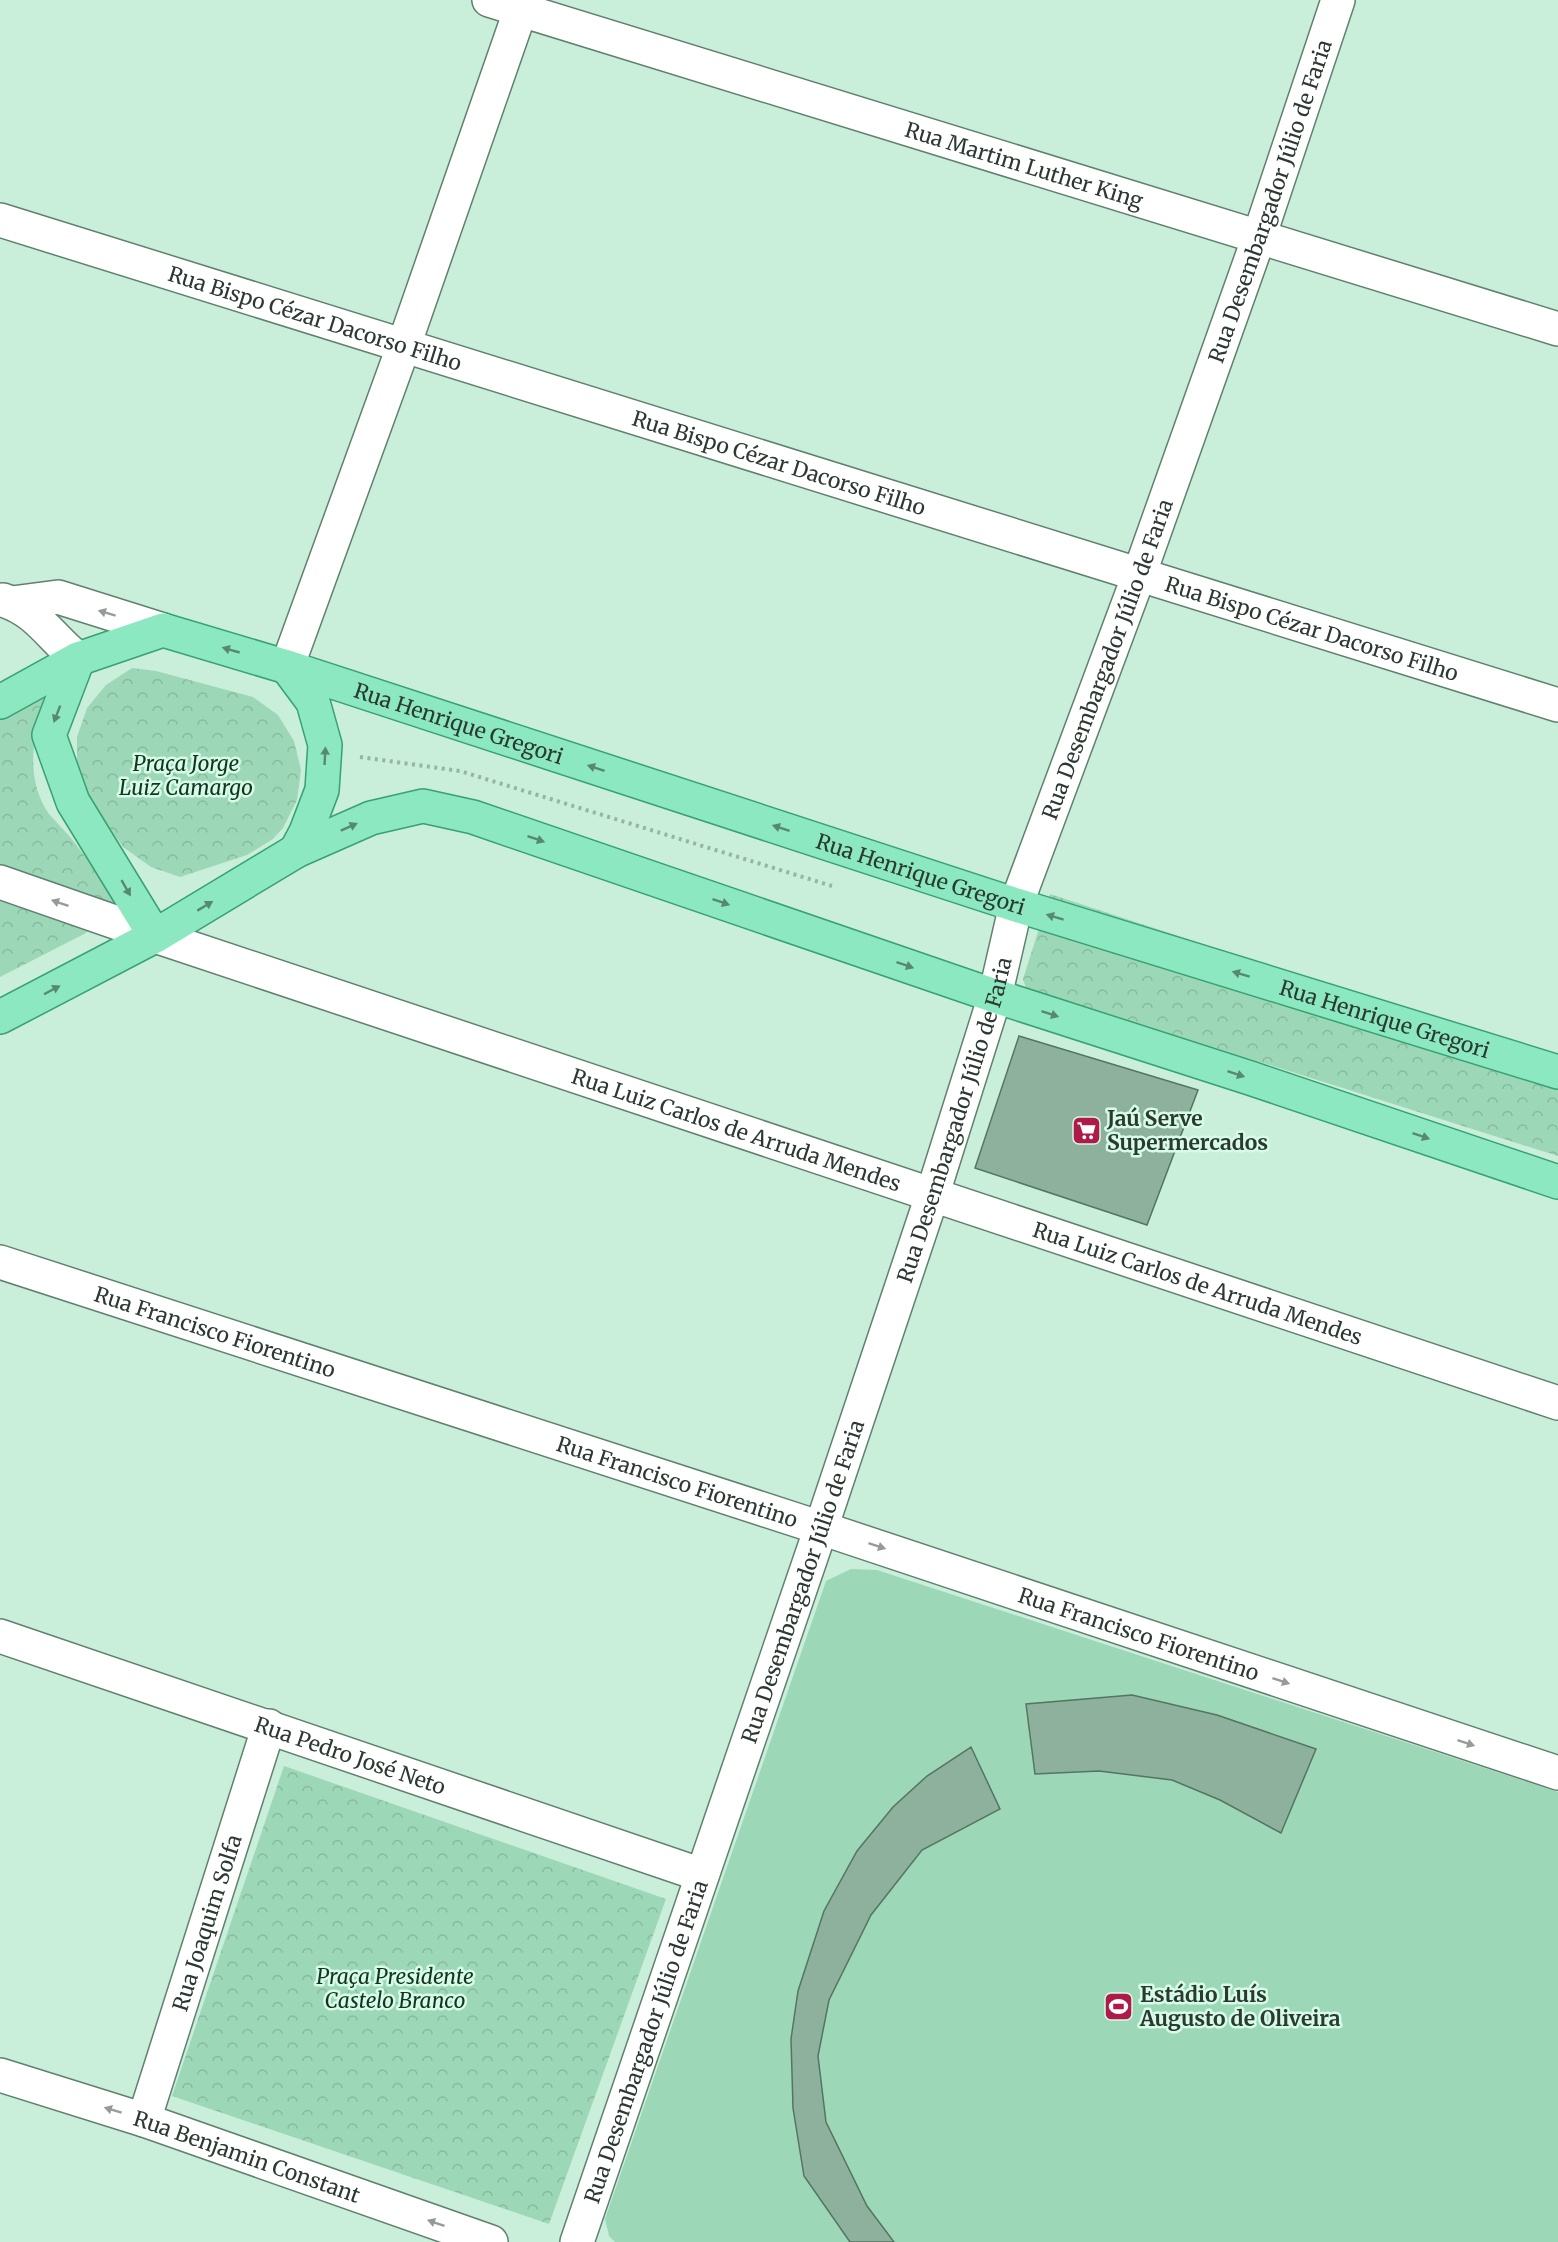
<svg xmlns="http://www.w3.org/2000/svg" width="1558" height="2242" viewBox="0 0 1558 2242" font-family="Merriweather,serif">
<style>
.grass{fill:#9cd8b7}
.park{fill:url(#park-crowns)}
.building{fill:#8eb19d;stroke:#547563;stroke-width:1.5}
.lines{fill:none;stroke-linecap:round;stroke-linejoin:round}
.street-casing{stroke:#60816e;stroke-width:36}
.secondary-casing{stroke:#60816e;stroke-width:36}
.primary-casing{stroke:#38a173;stroke-width:36}
.path{stroke:#96b3a3;stroke-width:4;stroke-dasharray:3 4.5;stroke-linecap:butt}
.street{stroke:#fff;stroke-width:33}
.secondary{stroke:#fff;stroke-width:33}
.primary{stroke:#8ce8c0;stroke-width:33}
.oneway{fill:#959c98}
.oneway2{fill:#578871}
.labels{text-anchor:middle;dominant-baseline:central;stroke-width:5;stroke-linejoin:round;paint-order:stroke}
.street-label{font-size:21px;fill:#2b3931;stroke:#d6fbe6}
.park-label{font-size:21px;font-style:italic;fill:#133323;stroke:#d6fbe6}
.poi-label{font-size:21px;font-weight:bold;fill:#2b3931;stroke:#d6fbe6;text-anchor:start}
</style>
<defs>
<pattern id="park-crowns" width="20" height="18" patternUnits="userSpaceOnUse" patternTransform="scale(1.5)"><rect width="20" height="18" fill="#9cd8b7"/><path d="M2 6a3 3 0 1 1 6 0M12 15a3 3 0 1 1 6 0" fill="none" stroke="#87ba9e"/></pattern>
</defs>
<rect width="100%" height="100%" fill="#c9eed9"/>
<path class="grass" d="M851,1569L877,1570L1558,1792V2242H615L609,2236L605,2219L826,1581Z"/>
<g class="park">
<path d="M132,668L156,671L253,697L278,715L294,741L301,770L297,800L283,828L273,839L247,855L180,877L151,867L123,847L99,813L81,782L77,767V737L87,708L106,685Z"/>
<path d="M31,699H46C32,735 25,780 49,814C56,822 64,830 71,838C88,860 104,882 119,905L113,914L0,874V715Z"/>
<path d="M0,890L94,927L84,934L0,977Z"/>
<path d="M1050,894L1558,1060V1156L1026,988L1023,979Z"/>
<path d="M284,1766L666,1899L549,2224L172,2096Z"/>
</g>
<g class="building">
<path d="M1019,1036L1198,1090L1147,1225L975,1168Z"/>
<path d="M1132,1695L1217,1715L1316,1749L1281,1833L1220,1800L1172,1780L1099,1771L1035,1774L1026,1704Z"/>
<path d="M971,1747L1000,1809L922,1850L871,1915L829,2000L818,2056L826,2122L867,2206L894,2242H850L804,2176L793,2108L791,2039L798,1991L824,1911L857,1851L893,1807L927,1776Z"/>
</g>
<g class="lines">
<defs>
<g id="street">
<path id="s1" d="M489,0L1558,329"/>
<path id="s2" d="M0,220L1558,705"/>
<path d="M3,600C38,611 51,638 78,659"/>
<path d="M12,603L58,597L163,630"/>
<path d="M287,667L404,345L524,0"/>
<path id="s3" d="M0,882L155,936L1558,1403"/>
<path id="s4" d="M0,1262L821,1528L1558,1773"/>
<path id="s5" d="M0,1636L702,1875"/>
<path id="s6" d="M0,2075L144,2120L491,2242"/>
<path id="s7" d="M144,2120L269,1726"/>
</g>
<g id="secondary">
<path id="s8" d="M577,2242L821,1528L932,1196L995,996L1016,905L1139,575L1259,237L1338,0"/>
</g>
<g id="primary">
<path d="M78,659L49,735L73,802L155,936"/>
<path d="M287,667L313,702L325,745L322,790L306,832L296,851"/>
<path id="s9" d="M0,702L78,659L163,630L287,667L1016,905L1558,1072"/>
<path d="M0,1017L155,936L296,851L371,818L423,806L473,817L995,996L1250,1078L1558,1182"/>
</g>
</defs>
<use href="#street" class="street-casing"/>
<use href="#secondary" class="secondary-casing"/>
<use href="#primary" class="primary-casing"/>
<path class="path" d="M360,757L460,771L832,886"/>
<use href="#street" class="street"/>
<use href="#secondary" class="secondary"/>
<use href="#primary" class="primary"/>
</g>
<defs><path id="oneway-solid" d="M-6-.8H1V-3.2L6.5 0L1 3.2V.8H-6Z" transform="scale(1.5)"/></defs>
<g class="oneway">
<use href="#oneway-solid" transform="translate(107 613) rotate(-163)"/>
<use href="#oneway-solid" transform="translate(60 903) rotate(-161)"/>
<use href="#oneway-solid" transform="translate(877 1546) rotate(18)"/>
<use href="#oneway-solid" transform="translate(1281 1681) rotate(18)"/>
<use href="#oneway-solid" transform="translate(1466 1743) rotate(18)"/>
<use href="#oneway-solid" transform="translate(113 2110) rotate(-163)"/>
<use href="#oneway-solid" transform="translate(436 2223) rotate(-161)"/>
</g>
<g class="oneway2">
<use href="#oneway-solid" transform="translate(231 650) rotate(-164)"/>
<use href="#oneway-solid" transform="translate(57 714) rotate(111)"/>
<use href="#oneway-solid" transform="translate(325 756) rotate(-87)"/>
<use href="#oneway-solid" transform="translate(596 768) rotate(-162)"/>
<use href="#oneway-solid" transform="translate(349 827) rotate(-24)"/>
<use href="#oneway-solid" transform="translate(781 828) rotate(-162)"/>
<use href="#oneway-solid" transform="translate(536 839) rotate(19)"/>
<use href="#oneway-solid" transform="translate(126 888) rotate(60)"/>
<use href="#oneway-solid" transform="translate(721 902) rotate(19)"/>
<use href="#oneway-solid" transform="translate(205 906) rotate(-31)"/>
<use href="#oneway-solid" transform="translate(1055 917) rotate(-163)"/>
<use href="#oneway-solid" transform="translate(905 965) rotate(19)"/>
<use href="#oneway-solid" transform="translate(1241 974) rotate(-163)"/>
<use href="#oneway-solid" transform="translate(52 990) rotate(-28)"/>
<use href="#oneway-solid" transform="translate(1050 1014) rotate(18)"/>
<use href="#oneway-solid" transform="translate(1236 1074) rotate(18)"/>
<use href="#oneway-solid" transform="translate(1421 1136) rotate(19)"/>
</g>
<defs>
<symbol id="supermarket-square" viewBox="-11 -11 22 22"><rect x="-9" y="-9" width="18" height="18" rx="4" fill="#ae1b49" stroke="#d6fbe6"/><path d="M-6-5.5h2.5l.6 2H6L4.5 2H-2.5L-4.4-4H-6ZM-1.5 3.2a1.3 1.3 0 1 0 .1 0ZM3 3.2a1.3 1.3 0 1 0 .1 0Z" fill="#fff"/></symbol>
<symbol id="stadium-square" viewBox="-11 -11 22 22"><rect x="-9" y="-9" width="18" height="18" rx="4" fill="#ae1b49" stroke="#d6fbe6"/><path d="M0-5a6.5 5 0 1 0 0 10a6.5 5 0 1 0 0-10ZM-3.5-1.8h7v3.6h-7Z" fill="#fff"/></symbol>
</defs>
<g fill-rule="evenodd">
<use href="#supermarket-square" x="1070" y="1114" width="33" height="33"/>
<use href="#stadium-square" x="1102" y="1990" width="33" height="33"/>
</g>
<g class="labels">
<g class="street-label">
<text stroke="none"><textPath href="#s1" startOffset="560">Rua Martim Luther King</textPath></text>
<text stroke="none"><textPath href="#s8" startOffset="2156">Rua Desembargador Júlio de Faria</textPath></text>
<text stroke="none"><textPath href="#s2" startOffset="330">Rua Bispo Cézar Dacorso Filho</textPath></text>
<text stroke="none"><textPath href="#s2" startOffset="816">Rua Bispo Cézar Dacorso Filho</textPath></text>
<text stroke="none"><textPath href="#s2" startOffset="1374">Rua Bispo Cézar Dacorso Filho</textPath></text>
<text stroke="none"><textPath href="#s8" startOffset="1670">Rua Desembargador Júlio de Faria</textPath></text>
<text stroke="none"><textPath href="#s9" startOffset="489">Rua Henrique Gregori</textPath></text>
<text stroke="none"><textPath href="#s9" startOffset="975">Rua Henrique Gregori</textPath></text>
<text stroke="none"><textPath href="#s9" startOffset="1461">Rua Henrique Gregori</textPath></text>
<text stroke="none"><textPath href="#s8" startOffset="1184">Rua Desembargador Júlio de Faria</textPath></text>
<text stroke="none"><textPath href="#s3" startOffset="777">Rua Luiz Carlos de Arruda Mendes</textPath></text>
<text stroke="none"><textPath href="#s3" startOffset="1263">Rua Luiz Carlos de Arruda Mendes</textPath></text>
<text stroke="none"><textPath href="#s4" startOffset="226">Rua Francisco Fiorentino</textPath></text>
<text stroke="none"><textPath href="#s4" startOffset="712">Rua Francisco Fiorentino</textPath></text>
<text stroke="none"><textPath href="#s8" startOffset="698">Rua Desembargador Júlio de Faria</textPath></text>
<text stroke="none"><textPath href="#s4" startOffset="1198">Rua Francisco Fiorentino</textPath></text>
<text stroke="none"><textPath href="#s5" startOffset="370">Rua Pedro José Neto</textPath></text>
<text stroke="none"><textPath href="#s7" startOffset="207">Rua Joaquim Solfa</textPath></text>
<text stroke="none"><textPath href="#s8" startOffset="212">Rua Desembargador Júlio de Faria</textPath></text>
<text stroke="none"><textPath href="#s6" startOffset="260">Rua Benjamin Constant</textPath></text>
</g>
<g class="park-label">
<text x="186" y="763">Praça Jorge<tspan x="186" dy="24">Luiz Camargo</tspan></text>
<text x="395" y="1976">Praça Presidente<tspan x="395" dy="24">Castelo Branco</tspan></text>
</g>
<g class="poi-label">
<text x="1107" y="1118">Jaú Serve<tspan x="1107" dy="24">Supermercados</tspan></text>
<text x="1140" y="1994">Estádio Luís<tspan x="1140" dy="24">Augusto de Oliveira</tspan></text>
</g>
</g>
</svg>
